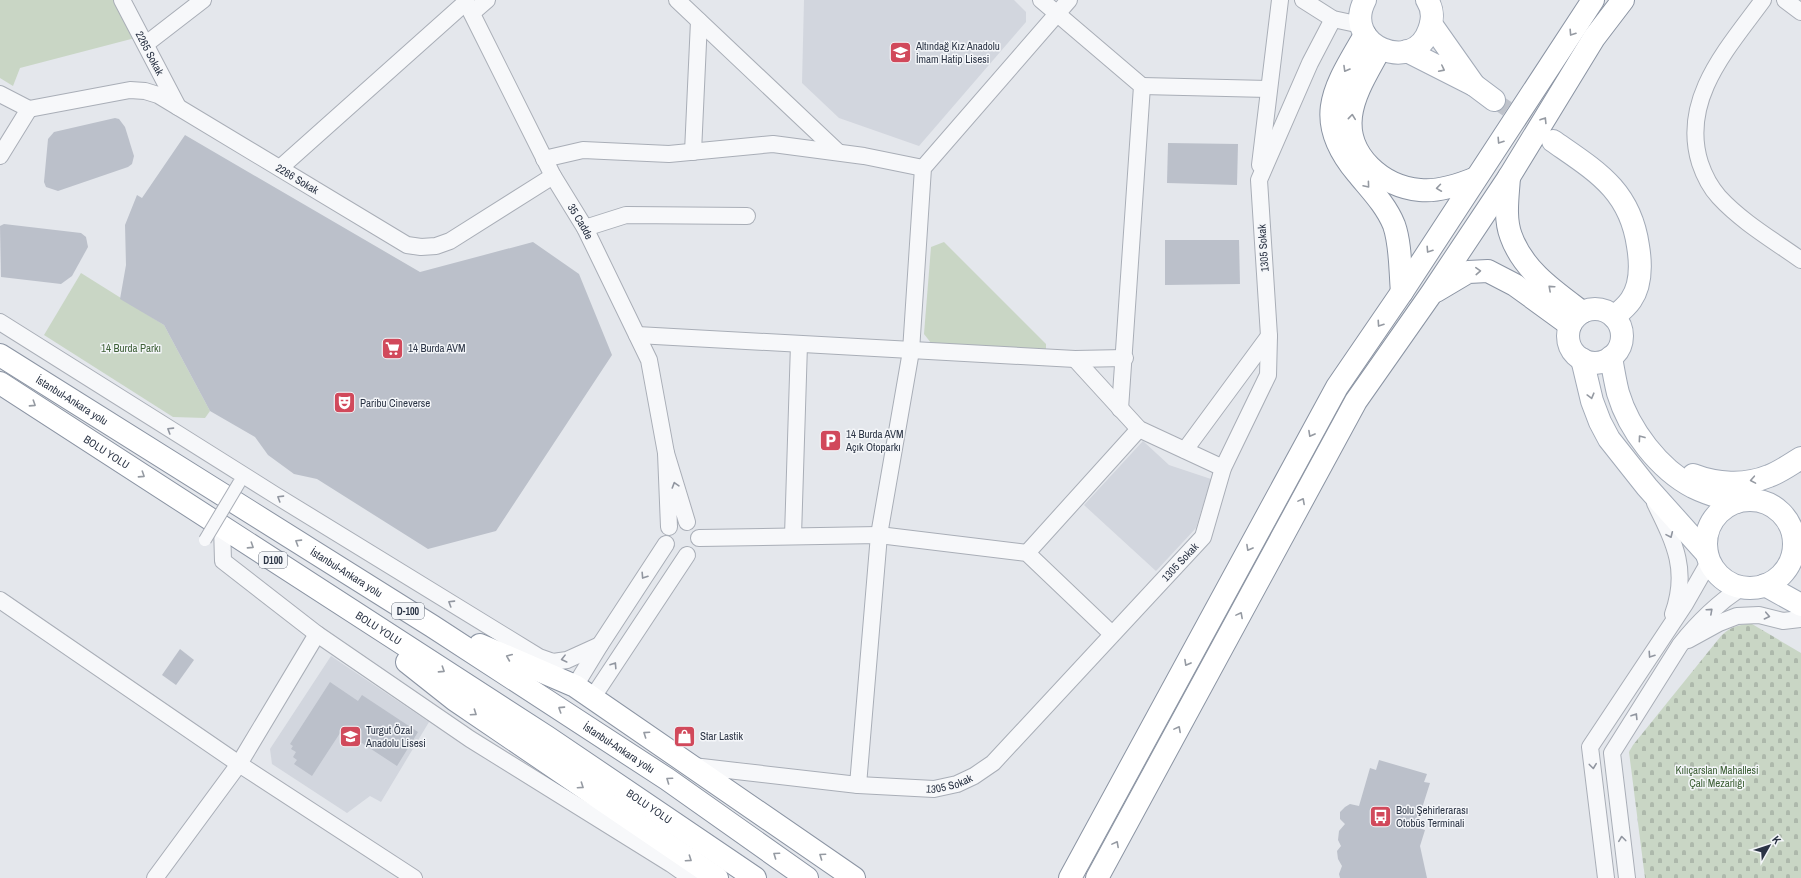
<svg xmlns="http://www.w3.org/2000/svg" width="1801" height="878" viewBox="0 0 1801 878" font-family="'Archivo Narrow',sans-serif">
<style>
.built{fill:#d2d6de}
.cemetery{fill:url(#cemetery-stones)}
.park{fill:#c9d6c5}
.building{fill:#bbc0ca}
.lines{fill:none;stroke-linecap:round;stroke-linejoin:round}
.minor-tunnel{stroke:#bfc3cb;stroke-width:16;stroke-dasharray:16 8;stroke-linecap:butt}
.minor-casing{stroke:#a9aeb7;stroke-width:18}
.primary-casing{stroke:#a3abb8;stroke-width:24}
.trunk-casing{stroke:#8b94a3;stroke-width:24}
.motorway-casing{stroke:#8b94a3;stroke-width:24}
.minor{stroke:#f7f8fa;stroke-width:16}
.primary{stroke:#fff;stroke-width:22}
.trunk{stroke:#fff;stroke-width:22}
.motorway{stroke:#fff;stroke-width:22}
.pedestrian-bridge-casing{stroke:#a9aeb7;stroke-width:14;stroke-linecap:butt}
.pedestrian-bridge{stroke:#f7f8fa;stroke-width:12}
.oneway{stroke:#959aa2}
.oneway2{stroke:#9196a0}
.labels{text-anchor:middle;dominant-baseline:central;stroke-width:3;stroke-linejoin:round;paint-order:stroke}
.shield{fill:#f4f6f9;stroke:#676e7b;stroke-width:1}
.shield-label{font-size:10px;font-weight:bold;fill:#2b3445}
.poi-label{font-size:11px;fill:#2b3445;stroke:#f4f6f9;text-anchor:start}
.street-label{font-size:11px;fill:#2b3445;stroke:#f4f6f9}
.park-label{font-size:11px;fill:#3f6138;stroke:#f4f6f9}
</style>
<defs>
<pattern id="cemetery-stones" width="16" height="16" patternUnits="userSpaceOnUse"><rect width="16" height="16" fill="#c9d6c5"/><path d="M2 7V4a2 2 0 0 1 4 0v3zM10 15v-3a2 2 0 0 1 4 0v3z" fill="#adb8ab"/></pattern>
</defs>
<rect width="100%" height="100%" fill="#e4e7ec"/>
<g class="built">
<path d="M804,0H1014L1026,12V22L919,146L839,118L802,83Z"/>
<path d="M1143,441L1169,465L1211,479L1196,528L1156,571L1084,505Z"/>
<path d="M331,656L429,722L381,802L370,796L347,813L272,764L270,749Z"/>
</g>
<path class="cemetery" d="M1747,624H1752L1801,653V878H1645L1629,752L1633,745L1721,636C1729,628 1735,626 1747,624Z"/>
<g class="park">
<path d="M0,0H115L135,38L20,68L13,86L0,78Z"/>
<path d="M944,242L1046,344V352L931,343L924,334L931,247Z"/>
<path d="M81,273L164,325L210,411L205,418L173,417L44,335Z"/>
</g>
<g class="building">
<path d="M115,118L119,119L125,127L134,156L132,164L128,167L58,191L46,187L44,182L48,139L54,132Z"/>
<path d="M185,135L420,272L533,242L579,274L612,355L496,531L428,549L317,479L294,474L268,455L255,437L210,411L164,325L120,299L126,265L125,225L137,195L142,198Z"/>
<path d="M1168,143L1238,144L1237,185L1167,183Z"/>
<path d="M4,224L81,233L86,237L88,247L72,276L61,284L1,277L0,226Z"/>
<path d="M1165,240H1239L1240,284L1165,285Z"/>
<path d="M180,649L194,660L176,685L162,675Z"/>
<path d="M330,682L358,701L362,695L418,732L397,766L342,730L312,776L294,764L297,760L293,757L296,752L291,749L293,746L290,744Z"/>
<path d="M1379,760L1427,774L1424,782L1430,783L1416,827L1425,830L1420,846L1427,878H1340L1339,874L1342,866L1338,859L1337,851L1341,846L1338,840L1339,831L1345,824L1340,819V812L1345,807L1350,804L1359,806L1370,768L1376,770Z"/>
</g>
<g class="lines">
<path class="minor-tunnel" d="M1494,100L1547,136"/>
<defs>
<g id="minor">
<path id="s1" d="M122,0L178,107"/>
<path id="s2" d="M465,0L553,176L585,228L649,360L666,453"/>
<path d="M677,0L838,152"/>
<path d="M1041,0L1142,86L1120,409"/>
<path d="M1303,0L1333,19L1361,25"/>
<path d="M1763,0C1728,48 1680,99 1700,163C1704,175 1710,187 1719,197C1742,222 1773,240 1801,260"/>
<path d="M1785,0L1801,12"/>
<path d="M472,13L487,0"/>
<path d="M146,44L203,0"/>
<path d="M1142,86L1268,89"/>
<path d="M0,94L29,109"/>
<path id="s3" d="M29,109L130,90L145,91L158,95L407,245L421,247L436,246L450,241L553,176"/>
<path d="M693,152L699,21"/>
<path d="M0,156L29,109"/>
<path d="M544,159L583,150L669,154L773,144L864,156L923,168"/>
<path d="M1260,165L1280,0"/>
<path d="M280,168L466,2"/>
<path d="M585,228L626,215L747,216"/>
<path d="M0,322L275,495L539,657L553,662L567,660L600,645"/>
<path d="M637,335L1075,359L1125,358"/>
<path d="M1075,359L1139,429L1223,468"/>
<path d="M1185,450L1269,336"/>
<path d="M1655,503C1674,542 1689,570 1673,614"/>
<path d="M222,526L223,561L317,634L470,739L671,864L691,878"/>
<path d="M669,527L666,453L687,522"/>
<path d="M793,536L799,344"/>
<path d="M699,538L879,535L1027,553L1112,634"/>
<path d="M1027,553L1139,429"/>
<path d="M0,600L239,764L414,878"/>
<path d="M1688,640L1719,623L1737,616L1759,615L1783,621L1801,619"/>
<path d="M575,686L600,645L666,544"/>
<path d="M593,697L687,555"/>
<path id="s4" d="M693,766L858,785L934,789L957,784L974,776L993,763L1203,537L1223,468L1268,375L1269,336L1259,180L1310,63L1333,19"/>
<path d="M858,785L879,535L911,351L923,168L1069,0"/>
<path d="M155,878L239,764L317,634"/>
<path d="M1606,878L1590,747L1685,604L1709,562"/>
<path d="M1627,878L1612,753L1680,645C1698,622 1718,603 1742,587"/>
</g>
<g id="primary">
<path d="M1365,0C1341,46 1414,75 1429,30C1433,20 1433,9 1427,0"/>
<path d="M1407,51L1474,85L1431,24"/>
<path d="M1474,85L1494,100"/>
<path d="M1553,141C1596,171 1630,190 1638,246C1641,264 1642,284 1631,300C1627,306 1620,312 1614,317"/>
<circle cx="1595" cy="336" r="27"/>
<path d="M1611,357C1613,369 1615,381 1618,393C1629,430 1659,469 1693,487C1707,494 1721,498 1736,502"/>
<path d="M1582,359L1592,401L1600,422L1609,439L1647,487L1707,554"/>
<path d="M1693,475C1716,484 1745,486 1769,476C1780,472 1791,464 1801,458"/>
<circle cx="1750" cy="544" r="44"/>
<path d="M1765,585L1801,605"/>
</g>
<g id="trunk">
<path id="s5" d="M0,355L432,626L667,779L807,878"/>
<path id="s6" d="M0,383L547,737L755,878"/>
<path d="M480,645L575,686L854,878"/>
<path d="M407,662L455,700L717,878"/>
</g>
<g id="motorway">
<path d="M1365,35C1335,87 1311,118 1357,173C1370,189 1386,205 1394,225C1401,245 1400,271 1402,292"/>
<path d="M1380,49C1369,70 1354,92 1351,116C1346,156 1383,187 1420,190C1439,192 1459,185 1476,178"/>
<path d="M1509,177C1508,195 1504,218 1511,236C1523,270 1554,291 1582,312"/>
<path d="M1436,291L1468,272L1488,271L1515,285L1570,325"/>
<path d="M1070,878L1337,387L1402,292L1593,0"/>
<path d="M1097,878L1356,401L1431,294L1509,177L1594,38L1623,0"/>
</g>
</defs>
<use href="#minor" class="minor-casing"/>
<use href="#primary" class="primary-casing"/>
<use href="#trunk" class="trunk-casing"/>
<use href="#motorway" class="motorway-casing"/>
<use href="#minor" class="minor"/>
<use href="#primary" class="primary"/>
<use href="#trunk" class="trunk"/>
<use href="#motorway" class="motorway"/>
<defs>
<path id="pedestrian-bridge" d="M205,540L239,483"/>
</defs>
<use href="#pedestrian-bridge" class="pedestrian-bridge-casing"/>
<use href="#pedestrian-bridge" class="pedestrian-bridge"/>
</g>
<defs><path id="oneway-chevron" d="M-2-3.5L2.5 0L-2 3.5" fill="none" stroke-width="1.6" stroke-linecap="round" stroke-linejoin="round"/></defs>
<g class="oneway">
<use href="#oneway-chevron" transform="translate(1572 33) rotate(123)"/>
<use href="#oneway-chevron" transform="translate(1346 69) rotate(120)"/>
<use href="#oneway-chevron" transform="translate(1442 69) rotate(27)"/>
<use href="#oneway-chevron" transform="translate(1352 117) rotate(-84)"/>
<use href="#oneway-chevron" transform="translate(1544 120) rotate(-58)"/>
<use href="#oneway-chevron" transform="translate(1500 141) rotate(123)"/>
<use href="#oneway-chevron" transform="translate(1367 185) rotate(50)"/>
<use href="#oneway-chevron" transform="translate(1439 188) rotate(172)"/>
<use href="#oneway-chevron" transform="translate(1429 250) rotate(123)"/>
<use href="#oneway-chevron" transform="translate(1478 271) rotate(-3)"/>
<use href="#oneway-chevron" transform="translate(1551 288) rotate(-138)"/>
<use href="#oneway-chevron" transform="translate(1380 324) rotate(124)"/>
<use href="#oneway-chevron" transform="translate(1591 396) rotate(75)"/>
<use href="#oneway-chevron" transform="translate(33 404) rotate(33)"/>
<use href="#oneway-chevron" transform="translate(1311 434) rotate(119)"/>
<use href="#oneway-chevron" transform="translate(1641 438) rotate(-126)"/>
<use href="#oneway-chevron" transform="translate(142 475) rotate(33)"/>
<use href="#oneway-chevron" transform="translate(1753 480) rotate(170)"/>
<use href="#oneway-chevron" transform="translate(1302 501) rotate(-62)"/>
<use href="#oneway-chevron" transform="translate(298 542) rotate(-148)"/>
<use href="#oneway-chevron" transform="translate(251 546) rotate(33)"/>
<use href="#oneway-chevron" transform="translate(1249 548) rotate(119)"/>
<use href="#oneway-chevron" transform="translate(1240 615) rotate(-62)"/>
<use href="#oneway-chevron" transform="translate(509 657) rotate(-157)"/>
<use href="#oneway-chevron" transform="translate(1187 663) rotate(119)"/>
<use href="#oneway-chevron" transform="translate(442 670) rotate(33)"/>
<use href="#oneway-chevron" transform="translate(561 709) rotate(-147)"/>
<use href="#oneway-chevron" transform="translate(474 713) rotate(34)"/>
<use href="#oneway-chevron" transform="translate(1178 729) rotate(-62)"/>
<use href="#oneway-chevron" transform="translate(646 734) rotate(-146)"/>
<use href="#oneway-chevron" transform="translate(669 780) rotate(-145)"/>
<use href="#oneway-chevron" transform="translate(581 786) rotate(34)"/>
<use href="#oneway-chevron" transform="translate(1116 844) rotate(-62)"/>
<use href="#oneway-chevron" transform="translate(776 855) rotate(-145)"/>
<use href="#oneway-chevron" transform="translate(822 856) rotate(-145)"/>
<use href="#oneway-chevron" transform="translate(689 859) rotate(34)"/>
</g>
<g class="oneway2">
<use href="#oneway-chevron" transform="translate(170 430) rotate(-148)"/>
<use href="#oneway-chevron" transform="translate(675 485) rotate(-107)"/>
<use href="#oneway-chevron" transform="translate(280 498) rotate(-148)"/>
<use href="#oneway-chevron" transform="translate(1670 535) rotate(66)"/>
<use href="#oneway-chevron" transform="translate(644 576) rotate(123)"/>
<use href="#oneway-chevron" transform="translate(451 603) rotate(-148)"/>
<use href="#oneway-chevron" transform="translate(1710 611) rotate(-42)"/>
<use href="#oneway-chevron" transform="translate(1767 616) rotate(12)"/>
<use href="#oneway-chevron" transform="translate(1651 655) rotate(124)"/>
<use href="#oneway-chevron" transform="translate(564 659) rotate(166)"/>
<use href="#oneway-chevron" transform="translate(614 665) rotate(-57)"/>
<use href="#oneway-chevron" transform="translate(1635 716) rotate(-58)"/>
<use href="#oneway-chevron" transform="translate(1593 766) rotate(83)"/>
<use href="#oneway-chevron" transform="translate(1622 839) rotate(-97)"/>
</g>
<defs>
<symbol id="school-square" viewBox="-11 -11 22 22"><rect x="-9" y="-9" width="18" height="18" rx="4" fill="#d1495b" stroke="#f4f6f9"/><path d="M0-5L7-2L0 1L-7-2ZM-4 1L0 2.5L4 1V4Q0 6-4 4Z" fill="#fff"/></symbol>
<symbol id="supermarket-square" viewBox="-11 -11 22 22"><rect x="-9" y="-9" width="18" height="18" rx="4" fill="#d1495b" stroke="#f4f6f9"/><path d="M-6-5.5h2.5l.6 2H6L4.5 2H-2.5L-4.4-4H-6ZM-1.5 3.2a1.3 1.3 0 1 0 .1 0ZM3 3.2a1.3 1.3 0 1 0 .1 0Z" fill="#fff"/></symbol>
<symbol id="theatre-square" viewBox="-11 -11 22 22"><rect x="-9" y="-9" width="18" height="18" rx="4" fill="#d1495b" stroke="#f4f6f9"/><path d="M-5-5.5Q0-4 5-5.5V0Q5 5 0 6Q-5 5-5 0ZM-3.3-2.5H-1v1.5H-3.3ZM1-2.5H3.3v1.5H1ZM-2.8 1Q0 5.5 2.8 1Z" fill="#fff"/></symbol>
<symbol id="parking-square" viewBox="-11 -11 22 22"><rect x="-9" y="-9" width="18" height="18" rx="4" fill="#d1495b" stroke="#f4f6f9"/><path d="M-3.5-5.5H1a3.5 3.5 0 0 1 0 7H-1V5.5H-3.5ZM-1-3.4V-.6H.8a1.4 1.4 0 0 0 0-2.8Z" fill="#fff"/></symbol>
<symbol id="shop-square" viewBox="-11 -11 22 22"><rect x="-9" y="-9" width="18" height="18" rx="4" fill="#d1495b" stroke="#f4f6f9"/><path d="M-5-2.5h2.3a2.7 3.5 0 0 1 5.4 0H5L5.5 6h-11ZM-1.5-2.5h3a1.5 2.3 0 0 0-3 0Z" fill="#fff"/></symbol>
<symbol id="bus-square" viewBox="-11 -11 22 22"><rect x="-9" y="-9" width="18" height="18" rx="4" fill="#d1495b" stroke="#f4f6f9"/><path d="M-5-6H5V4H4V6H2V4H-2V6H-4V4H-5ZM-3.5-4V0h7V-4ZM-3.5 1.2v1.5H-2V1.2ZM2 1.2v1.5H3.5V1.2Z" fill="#fff"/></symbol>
</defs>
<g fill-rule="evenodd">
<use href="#school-square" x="888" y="40" width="25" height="25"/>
<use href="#supermarket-square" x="380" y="336" width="25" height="25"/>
<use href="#theatre-square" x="332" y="390" width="25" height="25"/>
<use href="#parking-square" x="818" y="428" width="25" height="25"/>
<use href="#school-square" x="338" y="724" width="25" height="25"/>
<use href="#shop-square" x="672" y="724" width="25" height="25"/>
<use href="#bus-square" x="1368" y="804" width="25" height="25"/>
</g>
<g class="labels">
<g class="shield">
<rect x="259" y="552" width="28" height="16" rx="3"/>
<rect x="392" y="603" width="32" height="16" rx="3"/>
</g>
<g class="shield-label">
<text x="273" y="560">D100</text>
<text x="408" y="611">D-100</text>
</g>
<g class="poi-label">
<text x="916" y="46">Altındağ Kız Anadolu<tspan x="916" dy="13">İmam Hatip Lisesi</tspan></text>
<text x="408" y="348">14 Burda AVM</text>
<text x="360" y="403">Paribu Cineverse</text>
<text x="846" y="434">14 Burda AVM<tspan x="846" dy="13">Açık Otoparkı</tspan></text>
<text x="366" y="730">Turgut Özal<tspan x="366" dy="13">Anadolu Lisesi</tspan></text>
<text x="700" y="736">Star Lastik</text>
<text x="1396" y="810">Bolu Şehirlerarası<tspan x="1396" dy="13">Otobüs Terminali</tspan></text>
</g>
<g class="street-label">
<text stroke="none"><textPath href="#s1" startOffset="60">2265 Sokak</textPath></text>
<text stroke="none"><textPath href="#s3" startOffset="294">2266 Sokak</textPath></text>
<text stroke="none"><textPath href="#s2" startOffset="250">35 Cadde</textPath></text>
<text transform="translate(1263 248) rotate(-94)">1305 Sokak</text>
<text stroke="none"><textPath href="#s5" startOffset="85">İstanbul-Ankara yolu</textPath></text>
<text stroke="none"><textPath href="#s6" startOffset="127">BOLU YOLU</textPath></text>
<text stroke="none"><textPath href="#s4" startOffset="582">1305 Sokak</textPath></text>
<text stroke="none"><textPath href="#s5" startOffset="409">İstanbul-Ankara yolu</textPath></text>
<text stroke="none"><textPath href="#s6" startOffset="451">BOLU YOLU</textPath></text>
<text stroke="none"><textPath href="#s5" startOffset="733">İstanbul-Ankara yolu</textPath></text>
<text stroke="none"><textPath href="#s4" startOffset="258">1305 Sokak</textPath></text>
<text stroke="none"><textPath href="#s6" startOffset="775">BOLU YOLU</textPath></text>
</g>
<g class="park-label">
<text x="131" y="348">14 Burda Parkı</text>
<text x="1717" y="770">Kılıçarslan Mahallesi<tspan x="1717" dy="13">Çalı Mezarlığı</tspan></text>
</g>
</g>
<g transform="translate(1769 846) rotate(51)" stroke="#f4f6f9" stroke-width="3" paint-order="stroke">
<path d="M0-3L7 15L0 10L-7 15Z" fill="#2b3445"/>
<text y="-6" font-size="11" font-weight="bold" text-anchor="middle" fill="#2b3445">K</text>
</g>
</svg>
